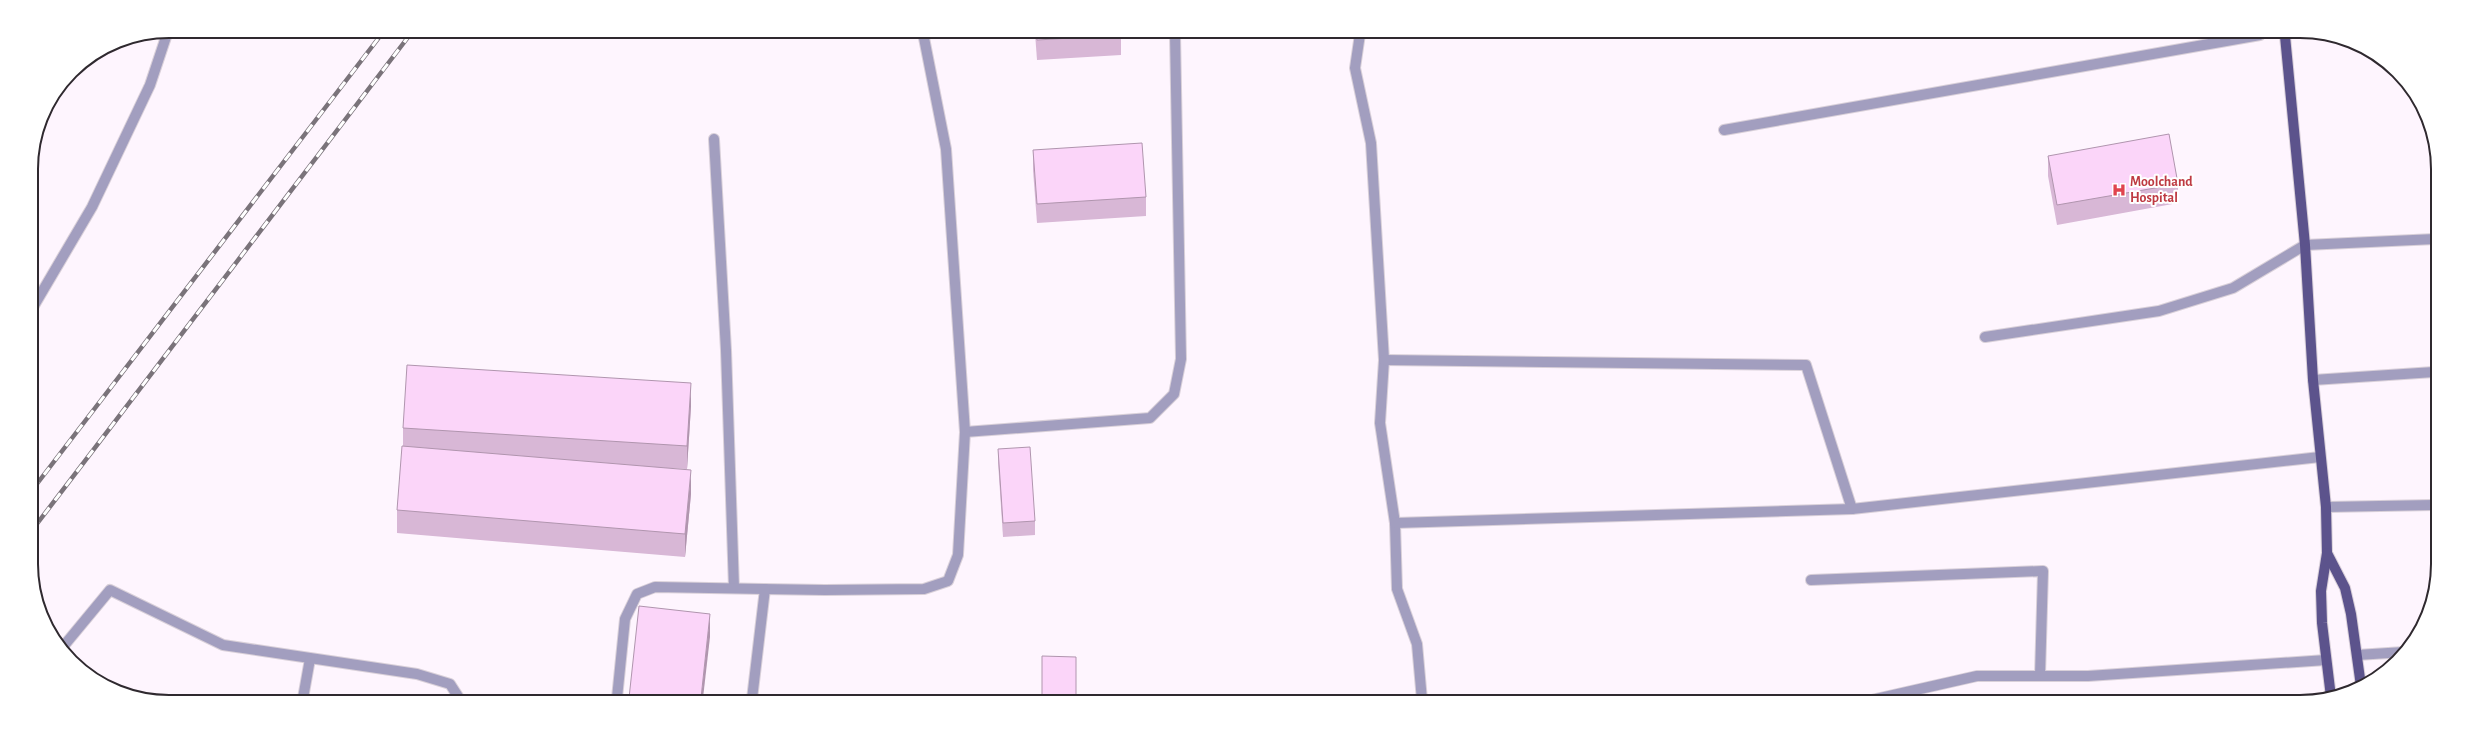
<svg xmlns="http://www.w3.org/2000/svg" width="2469" height="733" viewBox="0 0 2469 733" font-family="'Alegreya Sans',sans-serif">
<style>
.lines{fill:none;stroke-linecap:round;stroke-linejoin:round}
.minor-casing{stroke:#d9d0d9;stroke-width:12}
.primary-casing{stroke:#d9d0d9;stroke-width:12}
.minor{stroke:#a29ebf;stroke-width:10}
.primary{stroke:#5c538c;stroke-width:10}
.rail-casing{stroke:#7a737a;stroke-width:4.5}
.rail{stroke:#fff;stroke-width:3;stroke-dasharray:9;stroke-linecap:butt}
.wall{fill:#d8b7d6}
.shaded-wall{fill:#b095ae}
.building{fill:#fbd5f9;stroke:#b095ae}
.labels{text-anchor:middle;dominant-baseline:central;stroke-width:4;stroke-linejoin:round;paint-order:stroke}
.health-label{font-size:14px;font-weight:bold;fill:#be3a42;stroke:#fff;text-anchor:start}
.rim{fill:none;stroke:#2f292f;stroke-width:2}
</style>
<rect width="100%" height="100%" fill="#fef5fe"/>
<g class="lines">
<defs>
<g id="minor">
<path d="M1360,34L1355,68L1371,143L1384,360L1380,423L1395,523L1397,589L1417,644L1422,700"/>
<path d="M1724,130L2260,35"/>
<path d="M714,139L726,350L734,588"/>
<path d="M32,309L92,207L150,85L168,31"/>
<path d="M1985,337L2159,311L2233,288L2305,245L2435,239"/>
<path d="M1384,360L1806,365L1852,509"/>
<path d="M2313,380L2434,372"/>
<path d="M965,432L1150,418L1174,394L1181,359L1175,33"/>
<path d="M2326,507L2434,505"/>
<path d="M1395,523L1852,509L2320,457"/>
<path d="M1811,580L2043,571L2040,676"/>
<path d="M62,648L110,590L223,645L417,674L450,684L459,698"/>
<path d="M2357,655L2404,652"/>
<path d="M303,698L310,659"/>
<path d="M617,698L625,619L637,594L655,587L825,590L924,589L948,581L958,555L965,432L946,149L923,33"/>
<path d="M752,699L765,589"/>
<path d="M1867,701L1977,676H2088L2326,660"/>
</g>
<g id="primary">
<path d="M2285,36L2305,245L2313,380L2326,507L2327,553L2321,591L2322,623L2331,697"/>
<path d="M2327,553L2345,588L2351,614L2361,686"/>
</g>
</defs>
<use href="#minor" class="minor-casing"/>
<use href="#primary" class="primary-casing"/>
<use href="#minor" class="minor"/>
<use href="#primary" class="primary"/>
<defs>
<g id="rail">
<path d="M33,489L384,31"/>
<path d="M33,529L412,32"/>
</g>
</defs>
<use href="#rail" class="rail-casing"/>
<use href="#rail" class="rail"/>
</g>
<g class="wall">
<path d="M1035,33H1121V55L1037,60Z"/>
<path d="M1033,150L1146,197V216L1037,223L1033,170Z"/>
<path d="M2048,156L2178,184V203L2057,225L2048,176Z"/>
<path d="M691,406L687,469L660,468L691,494L685,557L397,533V510L403,446V428Z"/>
<path d="M998,449L1035,521V535L1003,537L998,462Z"/>
</g>
<g class="shaded-wall">
<path d="M691,383V406L687,469V446Z"/>
<path d="M691,470V494L685,557V534Z"/>
<path d="M710,614V637L703,698H701Z"/>
</g>
<g class="building">
<path d="M1036,33H1121V35L1037,40Z"/>
<path d="M2169,134L2178,184L2057,205L2048,156Z"/>
<path d="M1142,143L1146,197L1037,204L1033,150Z"/>
<path d="M407,365L691,383L687,446L403,428Z"/>
<path d="M402,446L691,470L685,534L397,510Z"/>
<path d="M1030,447L1035,521L1003,523L998,449Z"/>
<path d="M639,606L710,614L701,698H629Z"/>
<path d="M1042,656L1076,657V699H1042Z"/>
</g>
<defs>
<symbol id="hospital-bare" viewBox="-9 -9 18 18"><path d="M-5-5h3v3.5h4V-5h3V5h-3V1.5h-4V5h-3Z" fill="#e0444e" stroke="#fff" stroke-width="2.5" paint-order="stroke"/></symbol>
</defs>
<g fill-rule="evenodd">
<use href="#hospital-bare" x="2109" y="180" width="20" height="20"/>
</g>
<g class="labels">
<g class="health-label">
<text x="2130" y="182">Moolchand<tspan x="2130" dy="16">Hospital</tspan></text>
</g>
</g>
<path d="M0 0H2469V733H0ZM169 38H2300A131 131 0 0 1 2431 169V564A131 131 0 0 1 2300 695H169A131 131 0 0 1 38 564V169A131 131 0 0 1 169 38Z" fill="#fff" fill-rule="evenodd"/>
<path class="rim" d="M169 38H2300A131 131 0 0 1 2431 169V564A131 131 0 0 1 2300 695H169A131 131 0 0 1 38 564V169A131 131 0 0 1 169 38Z"/>
</svg>
